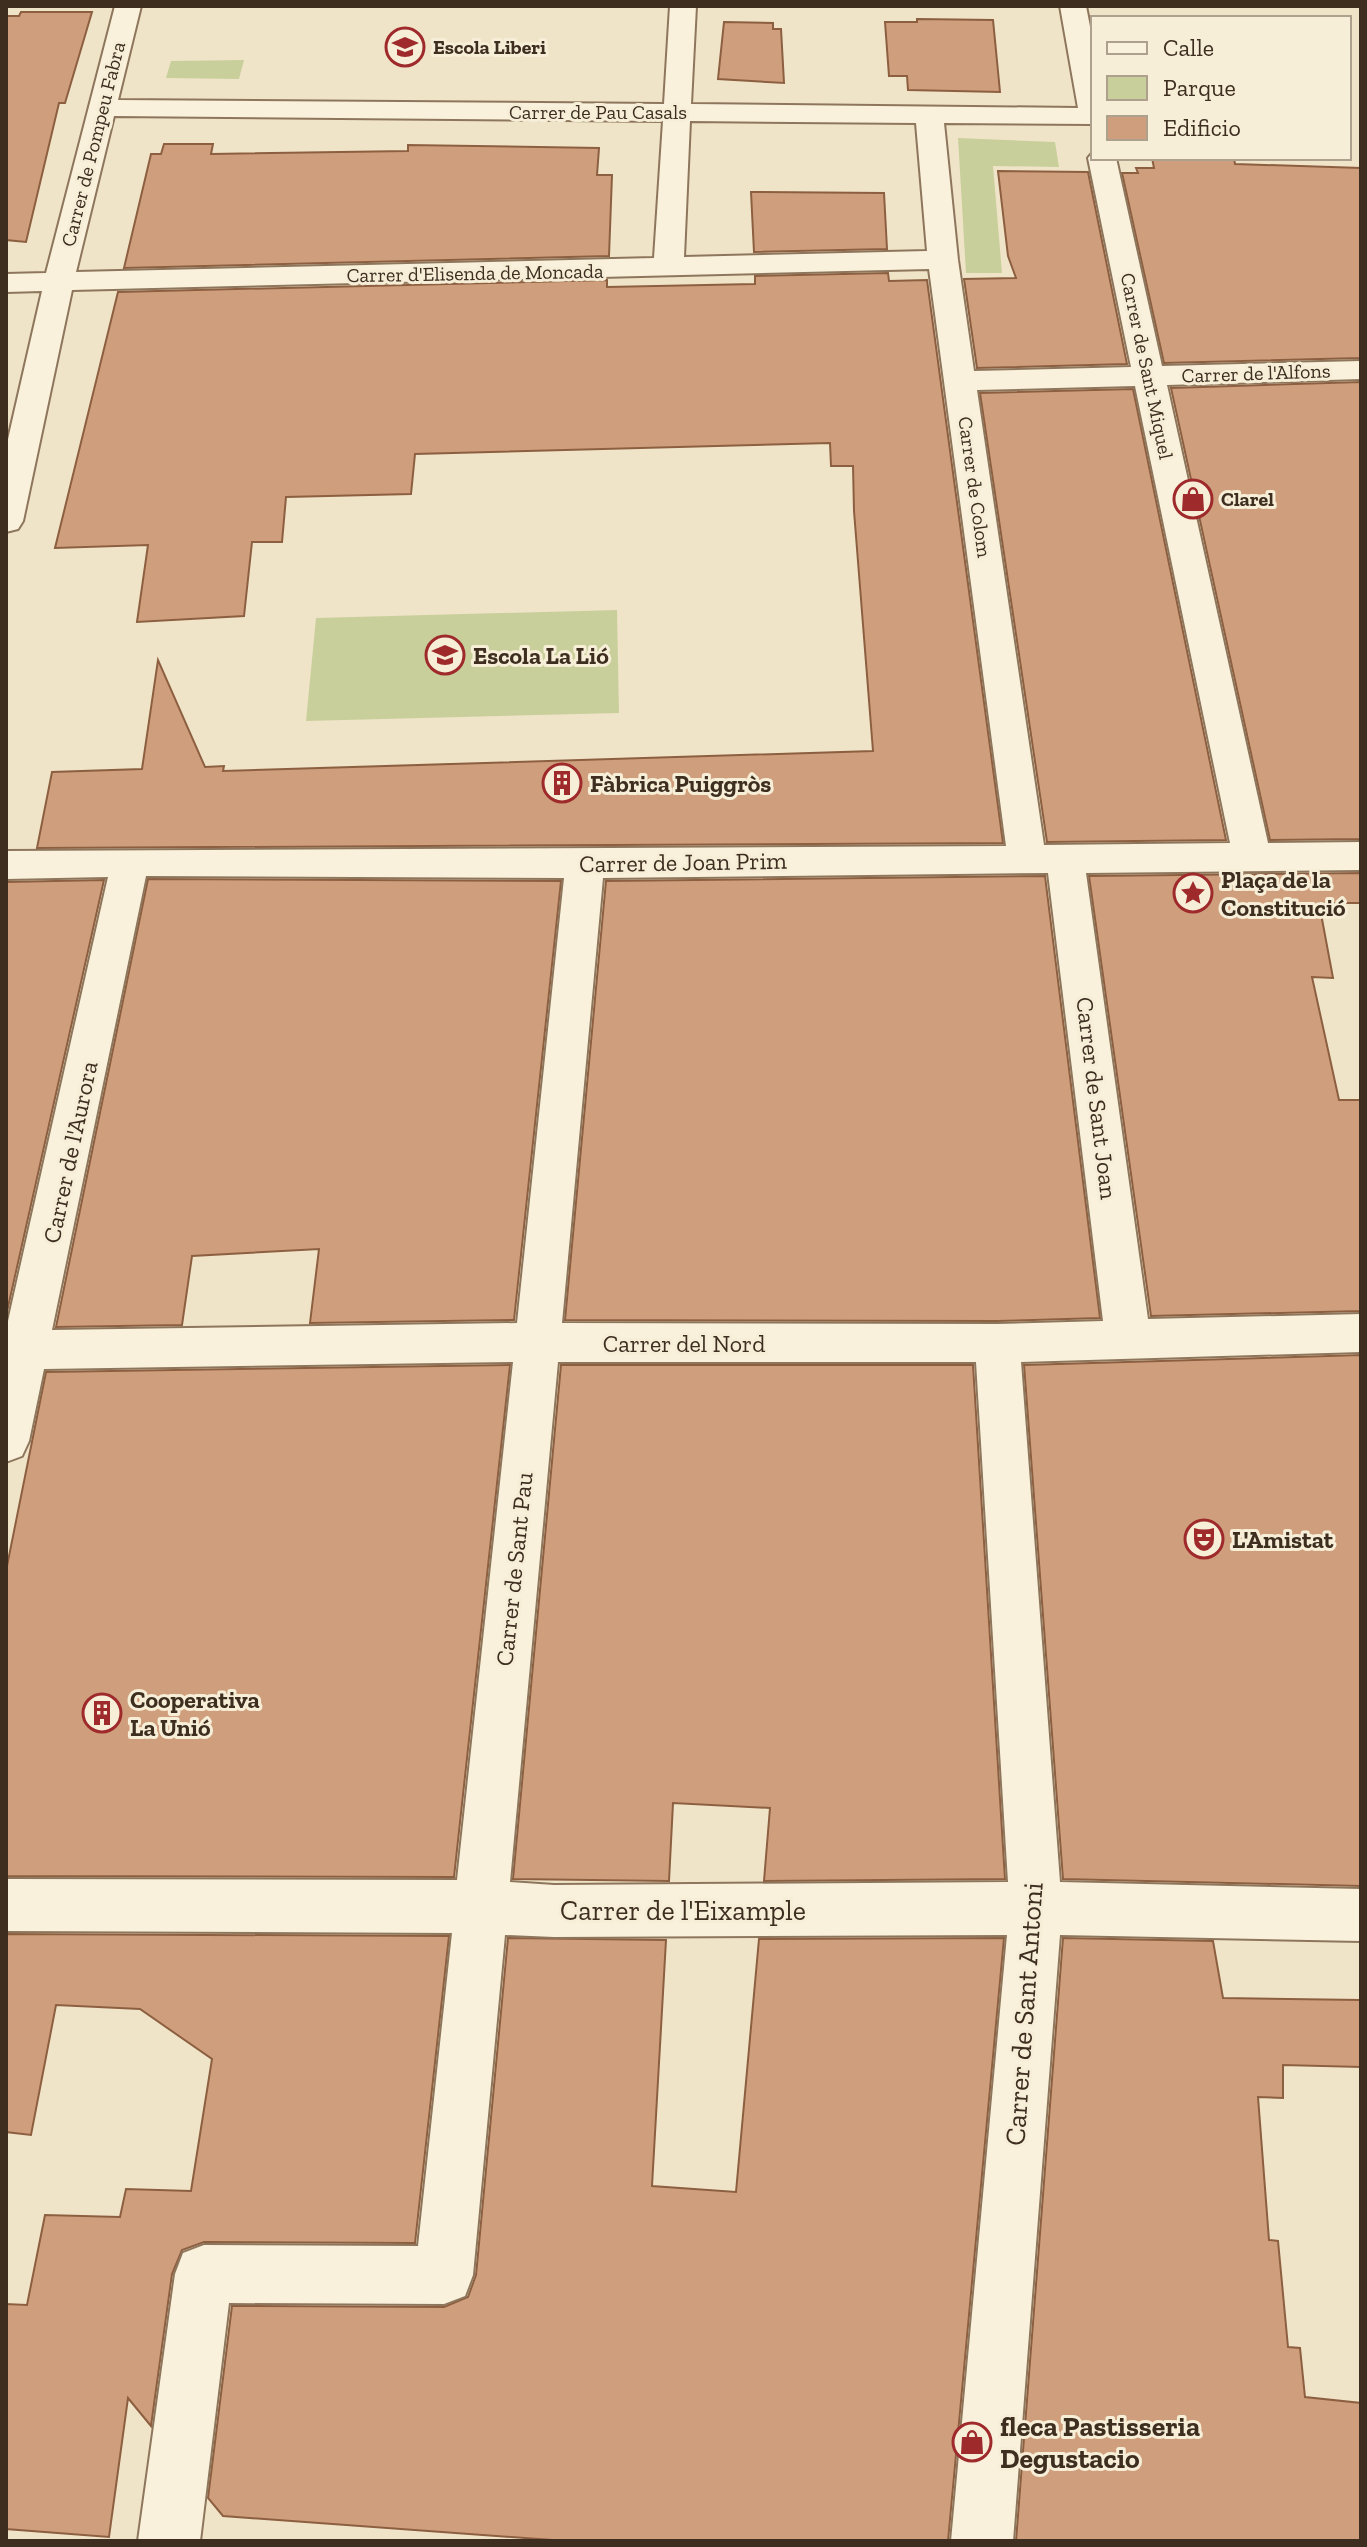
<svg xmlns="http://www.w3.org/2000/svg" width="1367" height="2547" viewBox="0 0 1367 2547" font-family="'Zilla Slab',serif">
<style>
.green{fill:#c9cf9b}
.building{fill:#cf9f7d;stroke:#8d5f41;stroke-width:2}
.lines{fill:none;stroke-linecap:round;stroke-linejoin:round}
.minor-casing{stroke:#8d765c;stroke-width:4}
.minor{fill:#faf1dc;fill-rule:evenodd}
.labels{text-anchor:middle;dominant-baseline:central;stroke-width:6;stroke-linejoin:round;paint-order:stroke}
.far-poi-label{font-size:20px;font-weight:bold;fill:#3d2e20;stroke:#f7eed8;text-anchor:start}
.far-street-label{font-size:20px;fill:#3d2e20;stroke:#f7eed8}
.poi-label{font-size:24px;font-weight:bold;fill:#3d2e20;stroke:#f7eed8;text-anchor:start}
.street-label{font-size:24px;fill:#3d2e20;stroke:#f7eed8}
.near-street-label{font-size:28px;fill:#3d2e20;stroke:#f7eed8}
.near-poi-label{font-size:28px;font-weight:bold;fill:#3d2e20;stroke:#f7eed8;text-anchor:start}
</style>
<rect width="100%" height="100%" fill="#f0e4c8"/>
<g class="green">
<path d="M244,60L239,79L166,78L171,61Z"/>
<path d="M958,138L1055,142L1059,167L993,166L1002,273H966Z"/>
<path d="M617,610L619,713L306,721L316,618Z"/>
</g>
<g class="building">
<path d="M21,12H92L65,103H59L26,242L6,240V16H19Z"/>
<path d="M917,19L993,20L1000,92L908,90L907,76H889L885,22H917Z"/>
<path d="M724,22L773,23V29H781L784,83L718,79Z"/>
<path d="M164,144H213L211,154L408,151V145L599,148L597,175H612L609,256L124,268L151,154H161Z"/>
<path d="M1152,158H1234L1235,164L1361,168V358L1164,363L1122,173H1138L1136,168H1154Z"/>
<path d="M998,171L1088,172L1127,364L977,368L964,279L1016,278L1008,256Z"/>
<path d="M751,192L884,193L887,249L754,252Z"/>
<path d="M888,273L889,281L927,280L1003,843L37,848L52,772L142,769L158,660L205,767L224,766L223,771L873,751L854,511L853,466H831L830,443L415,454L411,494L286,497L282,542H252L244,616L137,622L148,545L55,548L118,292L607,280V287L755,284V276Z"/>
<path d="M1361,382V839L1270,840L1171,388Z"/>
<path d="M1133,389L1226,840L1047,842L980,393Z"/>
<path d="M1361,873V903H1319L1333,978L1312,977L1339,1100H1361V1311L1151,1316L1089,876Z"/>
<path d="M1045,876L1100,1318L997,1321L565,1320L606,881Z"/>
<path d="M148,879L561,881L514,1320L310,1323L319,1249L192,1256L182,1325L56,1327Z"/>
<path d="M104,880L6,1316V882Z"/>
<path d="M1361,1355V1886L1063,1879L1024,1365Z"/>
<path d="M510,1365L454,1877L6,1876V1571L46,1372Z"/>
<path d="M561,1365H973L1005,1879L764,1881L770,1808L673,1803L669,1881L513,1879Z"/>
<path d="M6,1934L449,1936L415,2243L204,2242L182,2250L172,2274L151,2426L128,2398L109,2537L6,2529V2304L27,2305L45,2215L120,2217L126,2189L191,2191L212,2059L140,2009L56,2005L31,2135L6,2132Z"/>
<path d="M508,1938L666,1940L652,2186L736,2192L759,1939L1004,1938L948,2541H566L223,2516L208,2498L232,2306L444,2307L468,2297L476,2275Z"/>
<path d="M1063,1938L1213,1941L1223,1998L1361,2000V2067L1283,2065V2098L1258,2097L1269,2240L1278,2241L1288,2347L1300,2348L1305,2397L1361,2403V2541H1016Z"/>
</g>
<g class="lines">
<defs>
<path id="minor" d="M115,6H141L118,100L664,104L670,6H696L691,104L1078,108L1060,6H1086L1093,42V124L944,123L958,260L974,371L1131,367L1088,158L1093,152V158H1116L1162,366L1361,361V379L1167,385L1268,843L1361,842V870L1086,873L1148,1319L1361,1314V1352L1021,1362L1060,1882L1361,1889V1941L1060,1935L1013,2541H951L1007,1935L554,1937L505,1935L473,2275L465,2296L444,2304L229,2303L200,2541H138L175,2274L183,2253L204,2245L418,2246L452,1933L6,1931V1879L457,1880L513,1362L44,1369L29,1441L22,1456L6,1462V1330L108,877L6,879V851L1006,846L929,269L72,290L23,521L18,529L6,532V448L42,291L6,292V274L46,273ZM114,116L663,121L654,258L76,272ZM690,121L916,123L927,251L684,257ZM1135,386L1230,843L1044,845L977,390ZM1048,873L1103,1321L997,1324L562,1323L603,878ZM146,876L564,878L517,1323L52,1330ZM558,1362H976L1008,1882L554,1885L510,1882Z"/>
</defs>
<use href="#minor" class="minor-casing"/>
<use href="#minor" class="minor"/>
</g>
<defs>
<symbol id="school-ring" viewBox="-11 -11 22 22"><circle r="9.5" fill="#f7eed8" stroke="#9e2a2b" stroke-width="1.5"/><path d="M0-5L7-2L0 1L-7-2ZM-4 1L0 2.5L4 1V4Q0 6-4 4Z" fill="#9e2a2b"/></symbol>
<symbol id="shop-ring" viewBox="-11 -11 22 22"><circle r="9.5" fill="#f7eed8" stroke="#9e2a2b" stroke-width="1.5"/><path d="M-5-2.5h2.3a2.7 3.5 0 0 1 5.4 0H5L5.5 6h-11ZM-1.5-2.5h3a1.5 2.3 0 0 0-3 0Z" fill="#9e2a2b"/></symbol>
<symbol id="building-ring" viewBox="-11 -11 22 22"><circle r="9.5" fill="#f7eed8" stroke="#9e2a2b" stroke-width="1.5"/><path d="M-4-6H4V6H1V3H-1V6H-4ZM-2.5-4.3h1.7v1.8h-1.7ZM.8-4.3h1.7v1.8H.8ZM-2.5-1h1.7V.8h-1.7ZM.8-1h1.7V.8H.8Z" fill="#9e2a2b"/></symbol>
<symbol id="sight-ring" viewBox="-11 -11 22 22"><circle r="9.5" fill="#f7eed8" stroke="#9e2a2b" stroke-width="1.5"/><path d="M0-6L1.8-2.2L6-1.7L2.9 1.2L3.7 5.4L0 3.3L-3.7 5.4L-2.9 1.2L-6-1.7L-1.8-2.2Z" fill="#9e2a2b"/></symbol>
<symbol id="theatre-ring" viewBox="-11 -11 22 22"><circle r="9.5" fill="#f7eed8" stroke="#9e2a2b" stroke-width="1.5"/><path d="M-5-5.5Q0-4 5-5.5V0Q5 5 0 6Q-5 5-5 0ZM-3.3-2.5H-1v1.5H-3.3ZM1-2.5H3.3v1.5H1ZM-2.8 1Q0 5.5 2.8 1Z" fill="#9e2a2b"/></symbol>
</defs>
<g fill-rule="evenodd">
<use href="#school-ring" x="383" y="25" width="44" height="44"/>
<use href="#shop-ring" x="1171" y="477" width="44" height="44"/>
<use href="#school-ring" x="423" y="633" width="44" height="44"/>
<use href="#building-ring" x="540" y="761" width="44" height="44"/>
<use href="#sight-ring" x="1171" y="871" width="44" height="44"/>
<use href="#theatre-ring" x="1182" y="1517" width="44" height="44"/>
<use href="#building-ring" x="80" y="1691" width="44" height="44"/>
<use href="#shop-ring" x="950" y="2420" width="44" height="44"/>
</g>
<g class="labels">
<g class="far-poi-label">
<text x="433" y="47">Escola Liberi</text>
<text x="1221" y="499">Clarel</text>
</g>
<g class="far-street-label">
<text x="598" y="112">Carrer de Pau Casals</text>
<text transform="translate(93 144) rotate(-76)">Carrer de Pompeu Fabra</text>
<text transform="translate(475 273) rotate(-1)">Carrer d'Elisenda de Moncada</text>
<text transform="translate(1147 366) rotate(78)">Carrer de Sant Miquel</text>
<text transform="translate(1256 373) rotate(-2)">Carrer de l'Alfons</text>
<text transform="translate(975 487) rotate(82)">Carrer de Colom</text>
</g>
<g class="poi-label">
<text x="473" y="655">Escola La Lió</text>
<text x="590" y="783">Fàbrica Puiggròs</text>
<text x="1221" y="879">Plaça de la<tspan x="1221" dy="28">Constitució</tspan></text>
<text x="1232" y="1539">L'Amistat</text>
<text x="130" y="1699">Cooperativa<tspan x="130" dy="28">La Unió</tspan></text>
</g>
<g class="street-label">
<text transform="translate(683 862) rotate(-1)">Carrer de Joan Prim</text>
<text transform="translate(1097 1098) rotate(83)">Carrer de Sant Joan</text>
<text transform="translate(70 1152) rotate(-78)">Carrer de l'Aurora</text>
<text x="684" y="1343">Carrer del Nord</text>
<text transform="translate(514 1569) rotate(-84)">Carrer de Sant Pau</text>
</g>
<g class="near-street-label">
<text x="683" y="1910">Carrer de l'Eixample</text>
<text transform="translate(1024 2014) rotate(-86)">Carrer de Sant Antoni</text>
</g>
<g class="near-poi-label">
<text x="1000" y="2426">fleca Pastisseria<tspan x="1000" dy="32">Degustacio</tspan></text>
</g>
</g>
<rect width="1367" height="2547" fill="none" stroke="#3d2e20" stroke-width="16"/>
<rect x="1091" y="16" width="260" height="144" fill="#f7eed8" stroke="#ada18e" stroke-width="2"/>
<rect x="1107" y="42" width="40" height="12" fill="#faf1dc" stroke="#ada18e" stroke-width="2"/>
<text x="1163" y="56" font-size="24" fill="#3d2e20">Calle</text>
<rect x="1107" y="76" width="40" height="24" fill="#c9cf9b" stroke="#ada18e" stroke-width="2"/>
<text x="1163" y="96" font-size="24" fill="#3d2e20">Parque</text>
<rect x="1107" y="116" width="40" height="24" fill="#cf9f7d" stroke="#ada18e" stroke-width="2"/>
<text x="1163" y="136" font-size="24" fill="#3d2e20">Edificio</text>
</svg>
